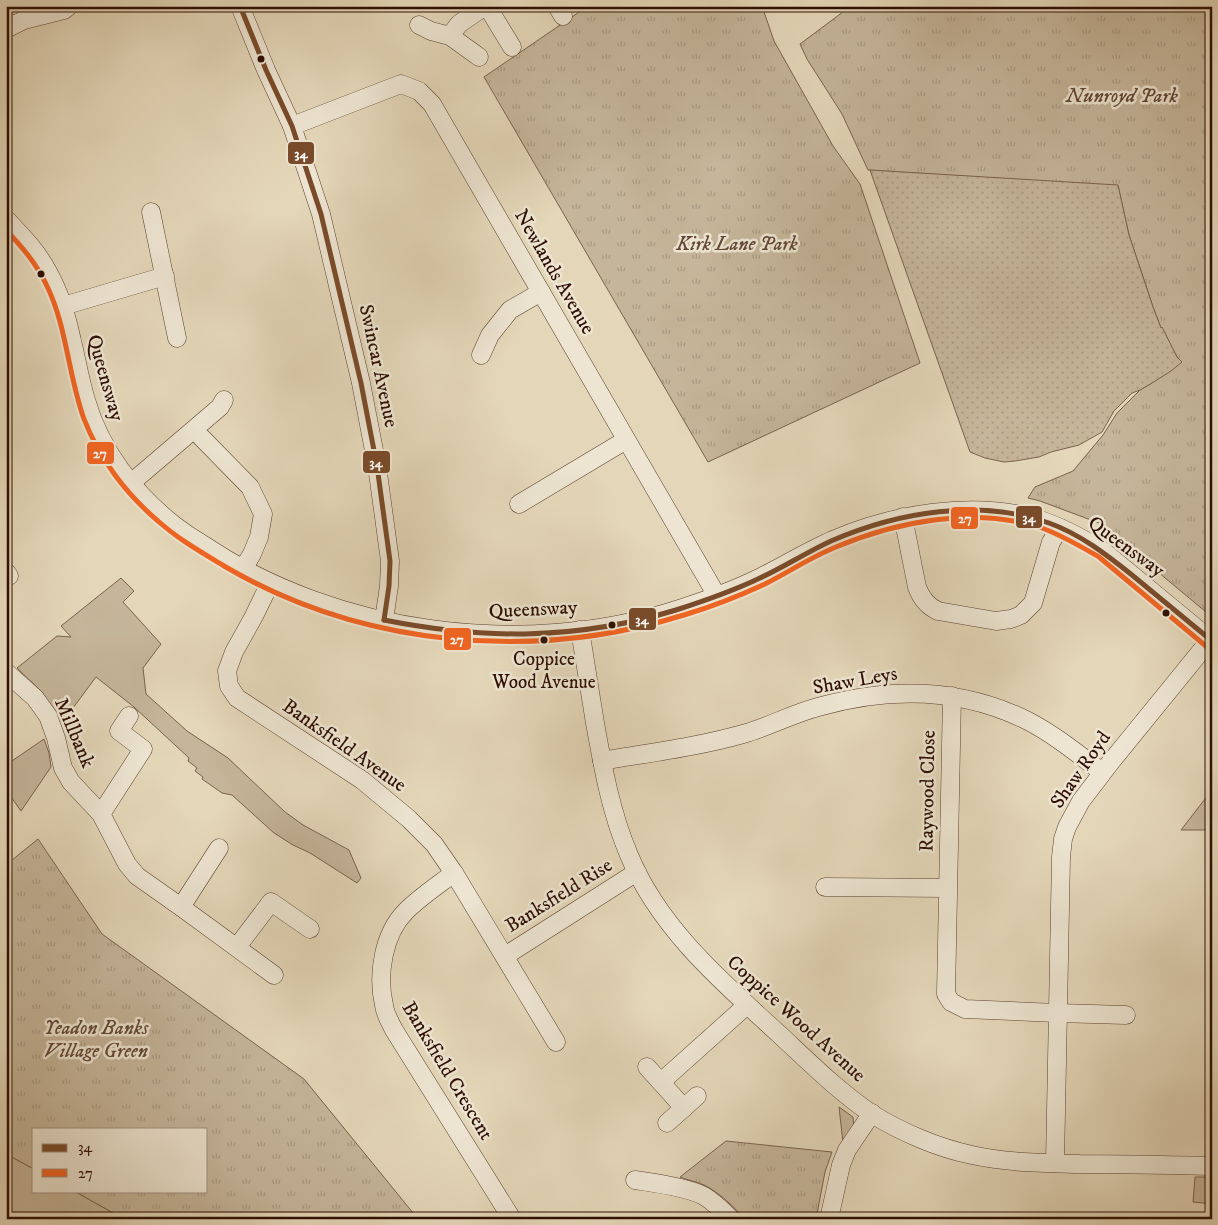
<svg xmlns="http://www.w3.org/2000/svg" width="1218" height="1225" viewBox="0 0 1218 1225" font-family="'IM FELL DW Pica',serif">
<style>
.grass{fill:#c5b59a;stroke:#7a624e}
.park{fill:url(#park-tufts);stroke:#7a624e}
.garden{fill:url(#garden-dots);stroke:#7a624e}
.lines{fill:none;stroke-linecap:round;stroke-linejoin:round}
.minor-casing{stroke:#5c4030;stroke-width:19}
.minor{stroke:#ede5d2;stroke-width:18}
.bus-1-casing{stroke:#ede5d2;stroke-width:9}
.bus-2-casing{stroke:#ede5d2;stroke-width:9}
.bus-1{stroke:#7a4b2a;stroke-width:5}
.bus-2{stroke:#f26522;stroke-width:5}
.bus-dot{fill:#2e0e02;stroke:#ede5d2;stroke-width:2}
.labels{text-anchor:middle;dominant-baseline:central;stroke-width:5;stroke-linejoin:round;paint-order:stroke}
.bus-label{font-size:19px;fill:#2e0e02;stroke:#ede5d2}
.park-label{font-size:20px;font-style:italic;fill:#634837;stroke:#ede5d2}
.street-label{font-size:20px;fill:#2e0e02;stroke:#ede5d2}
.line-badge{stroke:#ede5d2;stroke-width:2}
.badge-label{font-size:14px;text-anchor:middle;font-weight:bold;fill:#fff}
</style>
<defs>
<pattern id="park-tufts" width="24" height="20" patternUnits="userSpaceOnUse" patternTransform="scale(1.25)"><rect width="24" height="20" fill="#c5b59a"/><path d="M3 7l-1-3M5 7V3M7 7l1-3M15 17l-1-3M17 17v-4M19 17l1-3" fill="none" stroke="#aa9a83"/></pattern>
<pattern id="garden-dots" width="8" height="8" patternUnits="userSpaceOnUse" patternTransform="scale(1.25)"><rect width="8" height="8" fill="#c5b59a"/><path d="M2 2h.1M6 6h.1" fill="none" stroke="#aa9a83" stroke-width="1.8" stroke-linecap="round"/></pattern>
</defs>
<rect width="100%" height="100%" fill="#e4d7b9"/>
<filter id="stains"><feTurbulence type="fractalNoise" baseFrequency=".004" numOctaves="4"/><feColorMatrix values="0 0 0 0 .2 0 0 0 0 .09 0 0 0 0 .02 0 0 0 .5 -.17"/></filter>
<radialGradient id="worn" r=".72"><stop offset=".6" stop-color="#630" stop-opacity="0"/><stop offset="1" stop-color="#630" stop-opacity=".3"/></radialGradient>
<g class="grass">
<path d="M121,578L134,591L123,602L161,644L143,668L146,694L187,731L228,758L285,812L303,825L349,850L361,878L357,883L310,853L293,845L274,833L232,795L222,793L202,779L203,777L195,771L197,768L188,761L189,758L134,707L96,677L67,716L60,722L42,692L17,668L57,636L71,637L61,626Z"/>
<path d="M44,739L49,753L51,767L21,811L6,790V765Z"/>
<path d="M1212,790V830H1181Z"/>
<path d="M839,1107L853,1117L854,1128L843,1143Z"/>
<path d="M6,1154L34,1169V1191H74L124,1219H6Z"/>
<path d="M1195,1177H1212V1204L1193,1202Z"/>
</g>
<g class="park">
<path d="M588,6H762L774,41L833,146L860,184L920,363L708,462L484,77Z"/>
<path d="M851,6H1212V617L1099,523L1040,501L1028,498L1035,487L1073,471L1103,435L1117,413L1140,390L1152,383L1177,357L1162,328H1161L1153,307L1129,235L1118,186L868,170L842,114L807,59L800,44Z"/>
<path d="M38,839L102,934L304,1079L418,1219H124L74,1191H206V1129H34V1169L6,1154V865Z"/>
<path d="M726,1141L832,1152L825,1172L816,1219H745C733,1206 720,1193 704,1185C697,1182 688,1180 680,1177Z"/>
</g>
<path class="garden" d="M870,170L1118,185L1129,235L1153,307L1161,328L1162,327L1177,357L1182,362L1171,371L1152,383L1140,390L1132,393L1114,411L1102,432L1079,445L1051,452L1039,457L1015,461L1004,462L985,458L970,452Z"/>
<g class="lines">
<defs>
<g id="minor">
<path d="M240,6L266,70L292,126L321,214L361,383L377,466L390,561L389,586L384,620"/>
<path d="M487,6L512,47"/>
<path d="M557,6L563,16"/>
<path d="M6,20L10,27L24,20L64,10L69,6"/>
<path d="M419,25L431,31L450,36L459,24L485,6"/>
<path d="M450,36L475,54L479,57"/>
<path d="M292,126L401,84L419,91L432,104L717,596"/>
<path d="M151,212L177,338"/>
<path d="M6,219C21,235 38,252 48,272C60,293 67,317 72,341C77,361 80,381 86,400C100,450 134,493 174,525C183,532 192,538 202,544C337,635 525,659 679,609C707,600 735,590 761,577C785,565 808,551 833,540C893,514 973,500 1037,519C1060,526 1082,538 1103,551L1212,641"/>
<path d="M63,306L165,276"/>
<path d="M481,355L490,335L510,310L541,292"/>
<path d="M201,437L250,487L263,514L259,537L252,554L243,569"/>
<path d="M131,483L220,407L224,400"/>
<path d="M519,504L626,440"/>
<path d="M903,517L917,587C921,598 927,606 938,611L996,621L1011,619L1021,615L1033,603L1051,542L1060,528"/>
<path d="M6,572L9,576"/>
<path d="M270,583L254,616L234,652L227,671L229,686L237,698L362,780L409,819L434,844L454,873L556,1042"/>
<path d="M580,630C585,661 590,692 595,723C603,768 611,813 629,855C659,928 722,982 779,1034C809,1062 838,1091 872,1114C901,1132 938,1148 972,1155C1007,1163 1044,1163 1080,1164C1124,1164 1168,1165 1212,1166"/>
<path d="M6,672L35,698L48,716L56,738L63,768L71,782L101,814L127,864L137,876L181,907L274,975"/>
<path d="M952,696L946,994L951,1002L965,1009L1057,1013L1126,1015"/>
<path d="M602,761C649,753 697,747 743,734C768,727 792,714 818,707C889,687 960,687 1028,721C1055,735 1078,754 1102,772"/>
<path d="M101,814L143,749L119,731L129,716"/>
<path d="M454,873C438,885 420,897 406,911C383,934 377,975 384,1005C385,1014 390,1022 394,1030L512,1219"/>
<path d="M825,887L947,888"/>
<path d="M181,907L219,848"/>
<path d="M237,947L271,902L310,929"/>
<path d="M505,956L637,872"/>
<path d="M647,1067L684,1108"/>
<path d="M661,1082L747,1005"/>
<path d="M667,1123L697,1096"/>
<path d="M1055,1163L1061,857L1063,839L1067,827L1081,801L1110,763L1210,640"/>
<path d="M635,1180C654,1183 687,1187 704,1196C714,1202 723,1211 731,1219"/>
<path d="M829,1219L841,1165L847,1150L872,1113"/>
</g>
</defs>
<use href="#minor" class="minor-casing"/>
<use href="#minor" class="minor"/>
<defs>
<g id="bus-1">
<path d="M240,6L266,70L292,126L321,214L361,383L377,466L390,561L389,586L384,620"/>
<path d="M384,620C485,640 577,640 676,610C704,601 733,591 760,578C784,567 807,552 831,541C898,512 979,498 1049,523C1080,534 1107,555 1132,575C1159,597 1185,619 1212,641"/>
</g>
<path id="bus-2" d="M6,230C22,247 36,263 46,284C67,326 68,375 84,419C99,458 126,494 158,521C178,539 201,552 224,566C362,647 532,662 684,615C711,607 739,596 765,584C789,572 811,557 836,547C898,521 973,507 1039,527C1060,534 1080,546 1099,557L1207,647"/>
</defs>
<use href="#bus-1" class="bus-1-casing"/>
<use href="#bus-2" class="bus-2-casing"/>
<use href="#bus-1" class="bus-1"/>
<use href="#bus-2" class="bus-2"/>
</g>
<g class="bus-dot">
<circle cx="261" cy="59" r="4.5"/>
<circle cx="41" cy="274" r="4.5"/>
<circle cx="1166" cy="613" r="4.5"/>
<circle cx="612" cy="625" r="4.5"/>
<circle cx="544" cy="640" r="4.5"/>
</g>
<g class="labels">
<g class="bus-label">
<text x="544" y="659">Coppice<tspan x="544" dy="23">Wood Avenue</tspan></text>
</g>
<g class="park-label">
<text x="1122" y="96">Nunroyd Park</text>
<text x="737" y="244">Kirk Lane Park</text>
<text x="96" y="1028">Yeadon Banks<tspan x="96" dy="23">Village Green</tspan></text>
</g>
<g class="street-label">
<text transform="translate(554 272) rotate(60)">Newlands Avenue</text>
<text transform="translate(378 366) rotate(78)">Swincar Avenue</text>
<text transform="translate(105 378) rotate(74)">Queensway</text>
<text transform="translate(1126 547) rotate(36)">Queensway</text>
<text transform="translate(533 610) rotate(-3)">Queensway</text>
<text transform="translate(855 681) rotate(-10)">Shaw Leys</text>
<text transform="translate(74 733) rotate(67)">Millbank</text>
<text transform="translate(344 746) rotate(35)">Banksfield Avenue</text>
<text transform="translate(1081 770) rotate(-55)">Shaw Royd</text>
<text transform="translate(928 791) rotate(-89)">Raywood Close</text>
<text transform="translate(559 896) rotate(-32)">Banksfield Rise</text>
<text transform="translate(796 1019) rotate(42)">Coppice Wood Avenue</text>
<text transform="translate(447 1071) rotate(59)">Banksfield Crescent</text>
</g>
</g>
<g class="line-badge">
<rect x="287" y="141" width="28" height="24" rx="5" fill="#7a4b2a"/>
<rect x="86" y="441" width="29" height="24" rx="5" fill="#f26522"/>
<rect x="362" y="450" width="29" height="24" rx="5" fill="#7a4b2a"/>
<rect x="1015" y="505" width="28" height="24" rx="5" fill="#7a4b2a"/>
<rect x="950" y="506" width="29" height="24" rx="5" fill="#f26522"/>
<rect x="628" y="607" width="29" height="24" rx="5" fill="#7a4b2a"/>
<rect x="443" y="627" width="29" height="24" rx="5" fill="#f26522"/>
</g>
<g class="badge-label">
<text x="301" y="158">34</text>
<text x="100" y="458">27</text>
<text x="376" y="467">34</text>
<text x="1029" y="522">34</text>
<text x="965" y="523">27</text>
<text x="642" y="624">34</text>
<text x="457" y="644">27</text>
</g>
<rect width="1218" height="1225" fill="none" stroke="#e4d7b9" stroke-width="25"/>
<rect x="8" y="8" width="1203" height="1210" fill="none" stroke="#2e0e02" stroke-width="2.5"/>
<rect x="12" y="12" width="1193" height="1200" fill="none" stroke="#2e0e02"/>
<rect x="32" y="1128" width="175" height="65" fill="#ede5d2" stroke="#a18f7f"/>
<rect x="42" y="1144" width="25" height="8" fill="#7a4b2a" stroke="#a18f7f"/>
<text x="78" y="1152" font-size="15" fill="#2e0e02">34</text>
<rect x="42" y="1169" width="25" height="8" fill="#f26522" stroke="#a18f7f"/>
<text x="78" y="1178" font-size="15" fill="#2e0e02">27</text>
<rect width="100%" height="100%" filter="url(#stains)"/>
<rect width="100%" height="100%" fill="url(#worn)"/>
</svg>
